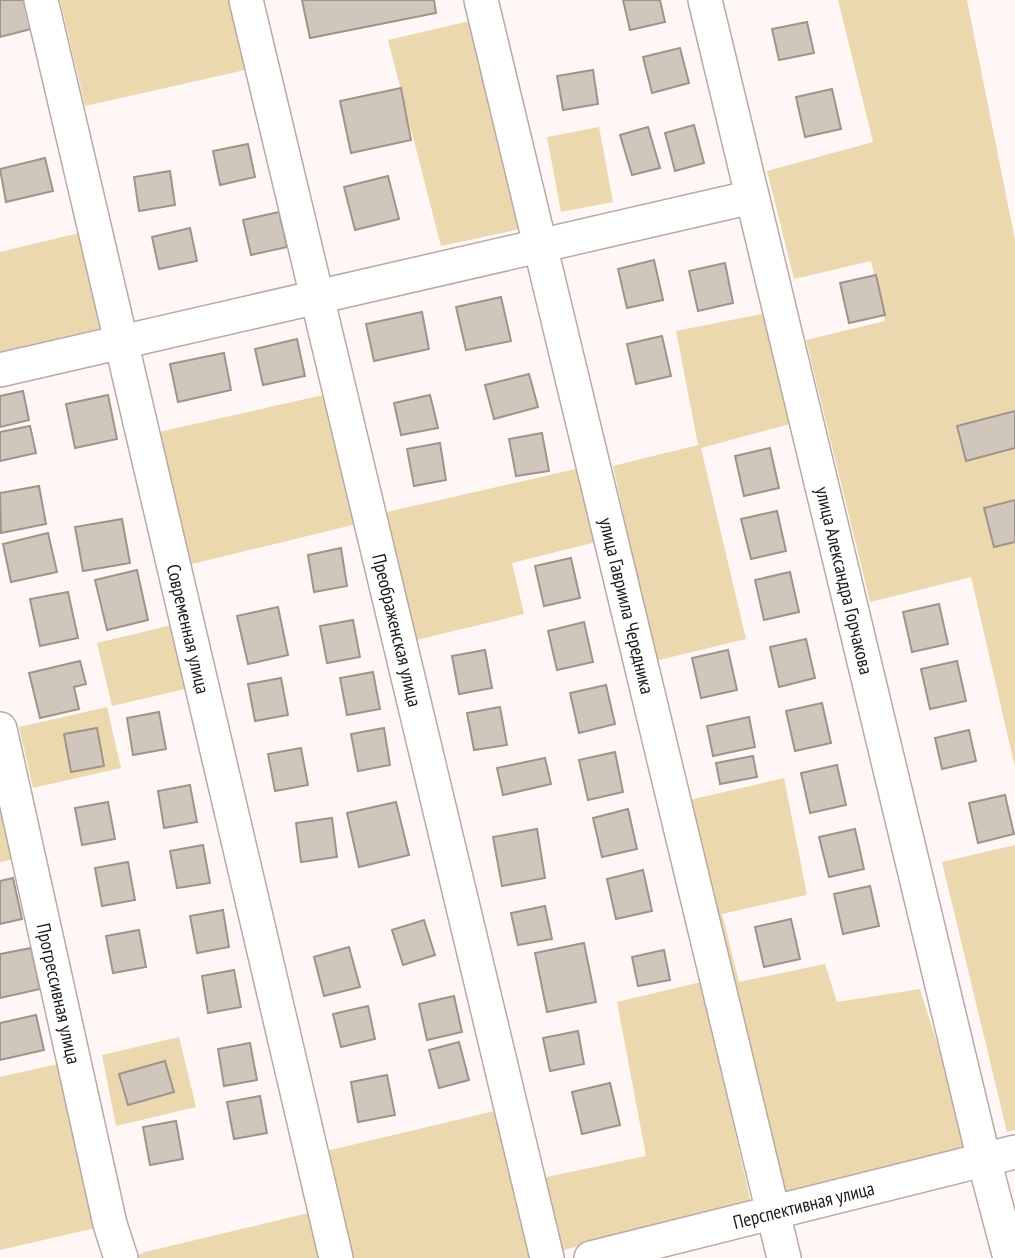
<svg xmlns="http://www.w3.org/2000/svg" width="1015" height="1258" viewBox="0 0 1015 1258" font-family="'PT Sans Narrow',sans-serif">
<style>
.green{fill:#ecd8ae}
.building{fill:#d1c6bb;stroke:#9f948a;stroke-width:2}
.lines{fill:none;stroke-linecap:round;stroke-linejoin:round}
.minor-casing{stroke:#b9aaa3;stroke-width:36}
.minor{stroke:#fff;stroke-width:33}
.labels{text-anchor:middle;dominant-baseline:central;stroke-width:6;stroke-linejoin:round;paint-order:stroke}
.street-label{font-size:19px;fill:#1f1917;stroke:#fef7f5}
</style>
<rect width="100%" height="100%" fill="#fef7f5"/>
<g class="green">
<path d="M60,0H237L254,68L85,106Z"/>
<path d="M838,0H967L1015,240V767L971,577L870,602L806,340L885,321L871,261L794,279L767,171L873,142Z"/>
<path d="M474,20L520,229L441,246L388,40Z"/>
<path d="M599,127L613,202L561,212L547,137Z"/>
<path d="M83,232L106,338L0,362V252Z"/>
<path d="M766,313L794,423L701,448L746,639L655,661L613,466L698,445L676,331Z"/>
<path d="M332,393L365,522L188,565L159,432Z"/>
<path d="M580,468L596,542L512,563L524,614L408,642L378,514Z"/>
<path d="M180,623L194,687L112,706L97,643Z"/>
<path d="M107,707L121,768L33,788L19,727Z"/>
<path d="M784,778L807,895L722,914L739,982L825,964L837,1002L920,989L971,1151L779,1199L685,801Z"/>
<path d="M0,800L28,856L0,862Z"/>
<path d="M1015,845V1130L1007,1132L942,862Z"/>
<path d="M701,982L751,1203L556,1252L546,1177L646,1156L617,1002Z"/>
<path d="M179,1037L196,1107L116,1126L102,1055Z"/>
<path d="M62,1063L100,1227L0,1250V1077Z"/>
<path d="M503,1109L534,1258H345L322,1152Z"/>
<path d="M317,1211L327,1258H131L145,1252Z"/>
</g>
<g class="building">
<path d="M0,0H24L31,29L0,37Z"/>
<path d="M302,0H434L436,13L310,38Z"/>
<path d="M623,0H660L665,22L630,30Z"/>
<path d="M807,22L814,53L779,60L772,29Z"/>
<path d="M680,48L689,83L652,93L643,57Z"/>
<path d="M593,70L598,104L563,110L557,76Z"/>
<path d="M401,88L411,140L351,153L340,101Z"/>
<path d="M832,89L841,129L805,137L796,97Z"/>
<path d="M694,125L704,163L675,171L665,133Z"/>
<path d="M648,127L660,168L632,175L620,135Z"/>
<path d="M248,144L255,177L220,185L213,151Z"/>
<path d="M45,158L53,191L6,202L0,169Z"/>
<path d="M170,171L175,205L139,211L134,177Z"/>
<path d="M388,176L399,219L355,230L344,187Z"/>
<path d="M279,212L287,247L251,255L243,220Z"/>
<path d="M190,228L197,261L159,269L152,237Z"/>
<path d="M654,260L663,300L627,308L618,269Z"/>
<path d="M725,263L733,303L698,311L689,271Z"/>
<path d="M876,275L885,315L849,323L840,283Z"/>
<path d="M501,297L511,341L466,350L456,307Z"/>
<path d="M422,312L429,349L374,361L366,324Z"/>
<path d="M662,336L671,376L636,384L627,344Z"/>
<path d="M297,339L305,376L263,385L255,349Z"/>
<path d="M224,353L231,390L178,402L170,364Z"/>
<path d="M529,374L538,407L494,419L485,385Z"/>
<path d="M23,391L29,420L0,427V396Z"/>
<path d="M108,395L117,439L75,448L66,404Z"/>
<path d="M430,395L438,428L401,435L394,403Z"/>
<path d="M1015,411V448L966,461L957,426Z"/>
<path d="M30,426L36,453L0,461V432Z"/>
<path d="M542,433L549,471L516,476L509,439Z"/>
<path d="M440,443L446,480L414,486L407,449Z"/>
<path d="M770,448L779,488L744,496L735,456Z"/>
<path d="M39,486L46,524L1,533L0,493Z"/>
<path d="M1015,500V542L994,547L984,508Z"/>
<path d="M777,511L786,551L751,559L741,519Z"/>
<path d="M122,519L130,563L83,571L75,527Z"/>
<path d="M48,533L57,572L11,582L3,544Z"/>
<path d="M341,548L347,586L314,592L308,555Z"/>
<path d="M571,558L580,598L544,606L535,566Z"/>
<path d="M137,570L148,620L107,630L95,580Z"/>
<path d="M790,572L799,612L764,620L755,580Z"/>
<path d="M68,592L78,638L40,646L30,599Z"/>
<path d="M939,604L948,644L912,652L903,612Z"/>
<path d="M278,607L288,655L248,664L237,616Z"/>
<path d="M353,620L360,657L327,663L320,626Z"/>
<path d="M584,622L593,662L557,670L548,631Z"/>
<path d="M806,639L815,678L779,687L770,647Z"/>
<path d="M485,650L492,688L459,694L452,656Z"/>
<path d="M728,650L737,690L701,698L692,658Z"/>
<path d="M80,661L86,684L74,687L79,709L40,718L29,673Z"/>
<path d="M957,661L966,701L930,709L921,669Z"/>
<path d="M373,672L380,709L347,715L340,678Z"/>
<path d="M281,678L288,715L255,721L248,684Z"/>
<path d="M606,685L615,724L579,733L570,693Z"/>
<path d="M822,703L831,743L795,751L786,711Z"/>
<path d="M500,707L507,745L474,750L467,713Z"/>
<path d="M159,712L166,749L133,755L127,718Z"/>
<path d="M749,717L755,747L713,756L707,726Z"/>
<path d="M97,728L104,766L71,772L64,734Z"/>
<path d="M384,728L390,765L358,771L351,734Z"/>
<path d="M969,730L976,761L942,769L935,738Z"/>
<path d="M301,748L308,785L275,791L268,754Z"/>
<path d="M615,752L623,792L588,800L579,760Z"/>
<path d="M753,756L757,777L720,784L716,763Z"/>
<path d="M545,758L551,784L503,795L497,768Z"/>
<path d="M837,765L846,805L810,813L801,773Z"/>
<path d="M190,785L197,822L164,828L158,791Z"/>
<path d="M1005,795L1014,834L978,843L969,803Z"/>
<path d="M108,802L115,839L82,845L75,808Z"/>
<path d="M396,802L409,855L359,867L347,813Z"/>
<path d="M628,809L637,849L602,857L593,818Z"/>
<path d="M332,818L337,857L301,862L296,823Z"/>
<path d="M537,829L545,878L502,886L493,837Z"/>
<path d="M855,829L864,869L829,877L819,837Z"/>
<path d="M203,845L210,883L177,888L170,851Z"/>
<path d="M128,862L135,900L102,906L95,868Z"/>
<path d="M643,870L652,911L616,919L607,879Z"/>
<path d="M13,878L22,919L0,924V881Z"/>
<path d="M870,886L879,926L843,934L834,894Z"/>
<path d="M545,906L552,939L518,945L511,913Z"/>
<path d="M223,910L229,947L197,953L190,916Z"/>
<path d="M791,919L800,959L764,967L755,927Z"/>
<path d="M424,920L435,955L403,965L392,930Z"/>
<path d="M139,930L146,967L113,973L106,936Z"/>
<path d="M584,943L596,1002L547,1012L535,953Z"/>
<path d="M349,947L360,987L324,996L314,957Z"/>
<path d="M31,948L40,989L0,998V954Z"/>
<path d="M664,950L670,980L638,986L632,957Z"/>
<path d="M234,970L241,1007L208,1013L202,976Z"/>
<path d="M454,996L462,1032L427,1040L419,1004Z"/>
<path d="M368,1006L375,1039L341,1047L333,1014Z"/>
<path d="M36,1015L44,1050L0,1060V1023Z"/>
<path d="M578,1031L584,1064L550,1071L543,1038Z"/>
<path d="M459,1042L469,1080L439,1088L429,1050Z"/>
<path d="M250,1043L257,1080L224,1086L218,1049Z"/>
<path d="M165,1061L174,1092L128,1105L119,1074Z"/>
<path d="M387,1075L395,1115L358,1122L351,1082Z"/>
<path d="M610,1083L620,1125L582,1134L572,1092Z"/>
<path d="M260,1096L267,1133L234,1139L227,1102Z"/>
<path d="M176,1121L183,1159L150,1165L143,1127Z"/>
</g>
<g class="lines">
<defs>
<g id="minor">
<path id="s1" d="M41,0L336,1258"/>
<path id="s2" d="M246,0C344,420 450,838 547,1258"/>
<path id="s3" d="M481,0L784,1258"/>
<path id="s4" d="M705,0L984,1160L1010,1258"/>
<path d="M0,370L752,197"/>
<path id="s5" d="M0,729L110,1224L121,1258"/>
<path id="s6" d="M591,1258L1015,1152"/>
</g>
</defs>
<use href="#minor" class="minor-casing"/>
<use href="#minor" class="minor"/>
</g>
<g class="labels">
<g class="street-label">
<text stroke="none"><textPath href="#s4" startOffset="597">улица Александра Горчакова</textPath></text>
<text stroke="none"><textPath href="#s3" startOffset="623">улица Гавриила Чередника</textPath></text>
<text stroke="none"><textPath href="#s1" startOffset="646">Современная улица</textPath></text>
<text stroke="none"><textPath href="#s2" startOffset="648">Преображенская улица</textPath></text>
<text stroke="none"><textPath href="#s5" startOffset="271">Прогрессивная улица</textPath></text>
<text stroke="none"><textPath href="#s6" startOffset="219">Перспективная улица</textPath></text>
</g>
</g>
</svg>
